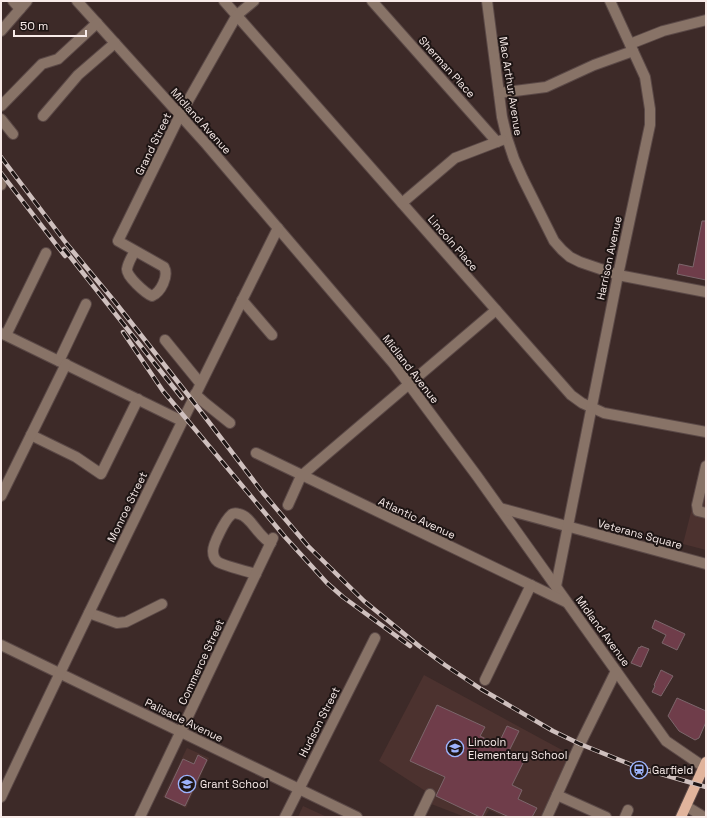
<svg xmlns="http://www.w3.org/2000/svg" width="707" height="818" viewBox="0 0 707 818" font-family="'Space Grotesk',sans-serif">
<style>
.built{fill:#4c322f}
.building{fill:#6f3d4a;stroke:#7c666b}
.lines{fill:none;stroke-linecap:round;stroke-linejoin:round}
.minor-casing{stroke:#5b4947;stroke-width:12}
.major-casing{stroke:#5b4947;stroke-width:12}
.minor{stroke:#887367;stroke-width:10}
.major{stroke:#e1b49c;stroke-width:10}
.rail-casing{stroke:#cfc0be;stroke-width:4.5}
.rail{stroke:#1e1514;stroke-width:3;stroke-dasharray:9;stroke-linecap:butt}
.labels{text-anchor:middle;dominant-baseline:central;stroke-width:4;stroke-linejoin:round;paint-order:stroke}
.street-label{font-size:11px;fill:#f8ebe9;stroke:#1e1514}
.poi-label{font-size:11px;fill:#f8ebe9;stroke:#1e1514;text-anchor:start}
</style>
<rect width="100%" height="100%" fill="#3d2a28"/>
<g class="built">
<path d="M706,452V550L683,544Z"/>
<path d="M424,675L562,750L572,763L547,817H504L489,810L485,817H465L426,802L430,794L379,761Z"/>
<path d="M187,748L209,758L186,808L163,797Z"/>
<path d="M303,806L327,817H298Z"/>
</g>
<g class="building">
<path d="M702,221H706V280L677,274L679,264L693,267Z"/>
<path d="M655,620L685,634L677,650L662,643L666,635L652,628Z"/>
<path d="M641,646L649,649L641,667L631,663L639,647L640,648Z"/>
<path d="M661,670L673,676L661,696L652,692L655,686L654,685Z"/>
<path d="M677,698L706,711V722L699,738L695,740L679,731L668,716Z"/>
<path d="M437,705L485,727L480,736L498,745L507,726L519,731L509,751L525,759L512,785L522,790L518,799L537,808L532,817H509L487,807L482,817H480L436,796L445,777L410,761Z"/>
<path d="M198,755L207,760L185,806L165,797L183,759L194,764Z"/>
</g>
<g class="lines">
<defs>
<g id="minor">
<path d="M13,1L20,9"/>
<path d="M77,1L207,145L393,363L477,476L666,741L704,767L706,768"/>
<path d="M224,1L571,395L582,403L604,413L706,432"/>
<path d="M372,1L497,142"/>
<path d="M487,1L502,117L507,138L514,159L523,179L554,241L562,250L570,257L580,262L618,275L706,292"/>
<path d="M1,31L27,1"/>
<path d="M630,44L663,31L706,20"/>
<path d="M499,93L546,87L594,65L633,51"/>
<path d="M1,106L42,64L58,59L97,23"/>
<path d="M43,116L78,75L115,43"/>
<path d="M1,119L13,134"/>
<path d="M1,185V184"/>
<path d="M402,203L455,158L502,140"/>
<path d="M135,251C132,256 128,263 127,269C126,276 145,293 152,296C161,292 169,276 164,267L118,241L180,115L237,15L254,1"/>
<path d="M242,300L272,335"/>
<path d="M1,333L182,421"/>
<path d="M6,335L46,253"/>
<path d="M165,340L200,383"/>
<path d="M59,361L86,304"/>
<path d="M195,394L205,403L230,423"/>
<path d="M31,435L76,457L101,474L138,399"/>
<path d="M256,453L566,602"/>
<path d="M706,466L697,505L698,511L706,513"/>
<path d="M1,496L66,364"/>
<path d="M288,505L301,476L496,310"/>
<path d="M500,508L706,564"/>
<path d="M256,574C249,572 222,565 218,562C214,559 213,555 213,551C213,544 225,520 231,515C233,513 236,513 239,514C251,516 258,537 271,543"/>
<path d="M556,586L618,275L650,125V109L645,77L610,1"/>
<path d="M89,613L117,623L126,622L162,604"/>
<path d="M1,645L357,817"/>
<path d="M485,680L531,585"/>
<path d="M557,795L606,817"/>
<path d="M1,797C91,606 184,417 278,228"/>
<path d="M686,806L704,817"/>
<path d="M140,817L273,538"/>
<path d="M285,817L375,638"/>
<path d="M419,817L430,794"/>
<path d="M547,817L580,744L616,671"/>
<path d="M625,817L628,810"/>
</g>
<path id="major" d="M681,817L706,762"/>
</defs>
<use href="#minor" class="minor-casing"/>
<use href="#major" class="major-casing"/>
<use href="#minor" class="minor"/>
<use href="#major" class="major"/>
<defs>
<g id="rail">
<path d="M1,157L66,243L115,302L192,400L263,493L308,546L364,601L419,646L445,665L481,689L553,731L580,744L637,767L706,787"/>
<path d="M1,173L65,256"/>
<path d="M64,249L182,398"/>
<path d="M123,332L163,391L285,537L327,583L343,597L410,646"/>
</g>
</defs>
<use href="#rail" class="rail-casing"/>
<use href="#rail" class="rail"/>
</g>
<defs>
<symbol id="school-ring" viewBox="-11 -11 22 22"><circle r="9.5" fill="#1e1514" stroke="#9db4fd" stroke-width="1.5"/><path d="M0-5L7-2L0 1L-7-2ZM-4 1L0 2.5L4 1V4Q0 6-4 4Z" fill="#9db4fd"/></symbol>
<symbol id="station-ring" viewBox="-11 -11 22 22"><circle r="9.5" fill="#1e1514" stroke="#9db4fd" stroke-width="1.5"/><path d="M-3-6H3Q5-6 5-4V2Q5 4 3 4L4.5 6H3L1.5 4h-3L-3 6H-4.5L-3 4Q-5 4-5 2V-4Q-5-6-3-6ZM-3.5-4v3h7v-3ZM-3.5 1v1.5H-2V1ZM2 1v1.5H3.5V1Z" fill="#9db4fd"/></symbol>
</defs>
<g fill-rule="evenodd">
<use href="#school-ring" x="445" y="738" width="20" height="20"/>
<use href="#station-ring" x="629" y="760" width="20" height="20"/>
<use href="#school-ring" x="177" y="774" width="20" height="20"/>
</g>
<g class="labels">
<g class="street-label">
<text transform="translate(447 67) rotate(48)">Sherman Place</text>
<text transform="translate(511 86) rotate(81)">Mac Arthur Avenue</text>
<text transform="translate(201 121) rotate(48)">Midland Avenue</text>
<text transform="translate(153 144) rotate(-64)">Grand Street</text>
<text transform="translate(453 243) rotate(49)">Lincoln Place</text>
<text transform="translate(609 258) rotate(-78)">Harrison Avenue</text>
<text transform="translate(411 369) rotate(52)">Midland Avenue</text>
<text transform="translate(127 507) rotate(-64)">Monroe Street</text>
<text transform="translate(417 518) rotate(25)">Atlantic Avenue</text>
<text transform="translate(640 534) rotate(15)">Veterans Square</text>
<text transform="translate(603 631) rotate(54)">Midland Avenue</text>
<text transform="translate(201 662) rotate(-65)">Commerce Street</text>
<text transform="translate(184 720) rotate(26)">Palisade Avenue</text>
<text transform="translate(319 722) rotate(-63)">Hudson Street</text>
</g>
<g class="poi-label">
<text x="468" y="742">Lincoln<tspan x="468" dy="13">Elementary School</tspan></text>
<text x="652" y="770">Garfield</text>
<text x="200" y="784">Grant School</text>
</g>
</g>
<rect width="707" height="818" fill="none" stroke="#f8ebe9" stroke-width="4"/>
<path d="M14 30v6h72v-6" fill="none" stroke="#f8ebe9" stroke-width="2"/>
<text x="20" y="30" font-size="12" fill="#f8ebe9" stroke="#1e1514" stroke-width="3" paint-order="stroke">50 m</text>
</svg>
